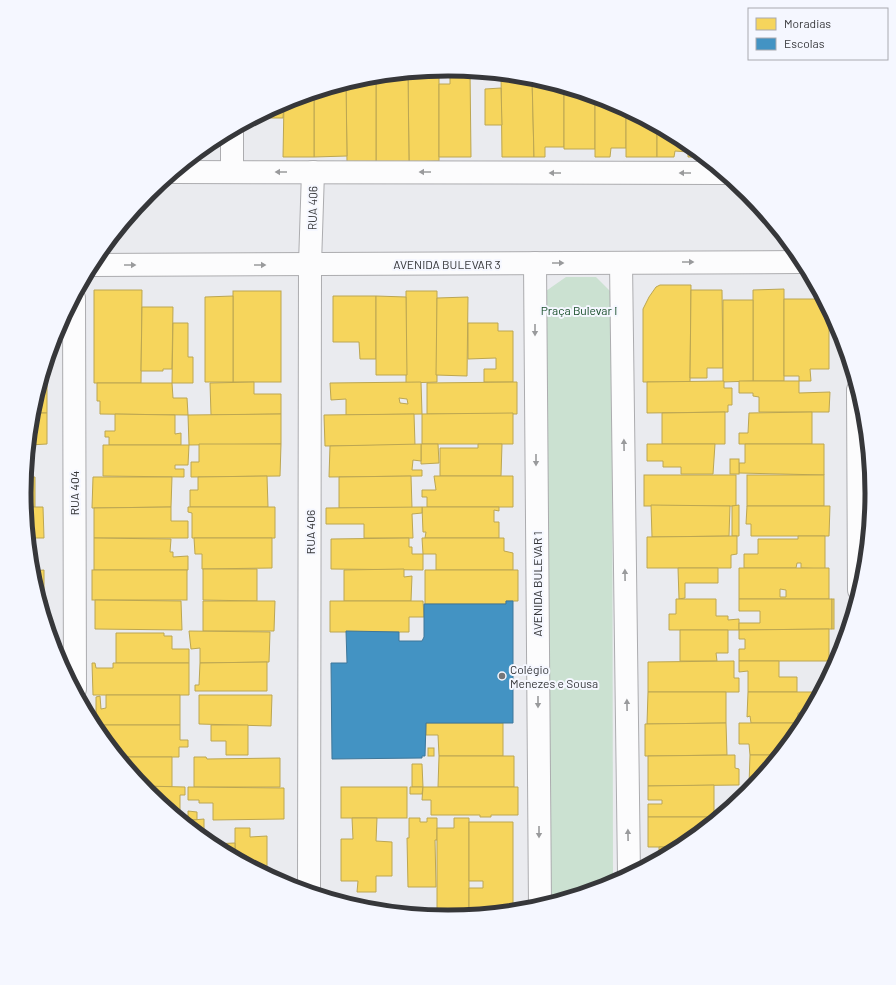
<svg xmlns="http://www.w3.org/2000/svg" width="896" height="985" viewBox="0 0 896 985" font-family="Barlow,sans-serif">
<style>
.green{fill:#cbe1d1}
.homes{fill:#f6d55c;stroke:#bca652;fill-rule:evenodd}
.schools{fill:#4393c3;stroke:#3f779a}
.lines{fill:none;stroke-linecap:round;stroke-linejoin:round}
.minor-casing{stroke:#acacaf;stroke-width:24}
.tertiary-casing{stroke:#acacaf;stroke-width:24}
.minor{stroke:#fcfcfd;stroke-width:22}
.tertiary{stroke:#fcfcfd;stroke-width:22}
.oneway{fill:#999a9c}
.poi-dot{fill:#757679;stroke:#f5f7ff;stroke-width:1.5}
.labels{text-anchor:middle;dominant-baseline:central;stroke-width:4;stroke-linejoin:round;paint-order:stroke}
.street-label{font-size:12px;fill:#36373a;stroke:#f5f7ff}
.park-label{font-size:12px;fill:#174d29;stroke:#f5f7ff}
.poi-label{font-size:12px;fill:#36373a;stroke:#f5f7ff;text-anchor:start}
.rim{fill:none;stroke:#36373a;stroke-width:5}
</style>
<rect width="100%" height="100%" fill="#eaebef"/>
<path class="green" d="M566,277H596L612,293L613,883L550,903L546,291Z"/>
<g class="homes">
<path d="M439,69V161L409,162L408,72Z"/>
<path d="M450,69L470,71L471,157H439V84H450Z"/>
<path d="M408,72L409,162H376V76Z"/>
<path d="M501,74L532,77L534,157H502Z"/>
<path d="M376,76V162H347L346,82Z"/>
<path d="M532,77L564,87V147H545V157H534Z"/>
<path d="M346,82L347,156L314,157V92Z"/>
<path d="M564,87L595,96V149H564Z"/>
<path d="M501,88L502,125H485V89Z"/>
<path d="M314,92V157H283L284,102Z"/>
<path d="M595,96L610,101L626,109V148H611L610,157H595Z"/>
<path d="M284,102L283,118H254Z"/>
<path d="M626,109L657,126V157H626Z"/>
<path d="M657,126L688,144V152L675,151L674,157H657Z"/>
<path d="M688,144L703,156V157H688Z"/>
<path d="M201,149V156H192Z"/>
<path d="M660,285H691L690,382H643V309L649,297L656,287Z"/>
<path d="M784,289V381H753V290Z"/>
<path d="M94,290H142L141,383H94Z"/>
<path d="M691,290H722L723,368H707V378H690Z"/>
<rect x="233" y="291" width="48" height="91"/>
<path d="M406,291H437V382L406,383Z"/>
<path d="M233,296V382H205V297Z"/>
<path d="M333,296H376V359H360L359,342H333Z"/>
<path d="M376,296L406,297L407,375H376Z"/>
<path d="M468,297L467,376L436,375L437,298Z"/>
<path d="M784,299H823L829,310V369H810L811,381H799V376H784Z"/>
<path d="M723,300H753V381L723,382Z"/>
<path d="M142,307H173L172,369H163V371H141Z"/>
<path d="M173,323H188V357H193V383H172Z"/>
<path d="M468,323H498V331H513V382H484V369H496V358L468,359Z"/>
<path d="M724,381V388H732V405H728V412L647,413V382Z"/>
<path d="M739,381H799V393L830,392L829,412H759V397L753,396V393H739Z"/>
<path d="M254,382V394H281V414L211,415L210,383Z"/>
<path d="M421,382L422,414L346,415V399L331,400L330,383ZM399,398L407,399L408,404L400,403Z"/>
<path d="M517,382V414H427V383Z"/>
<path d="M40,383H47V413H32Z"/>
<path d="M97,383H172L173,398H187L188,415L100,414V401H97Z"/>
<path d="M725,412V444H662V413Z"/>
<path d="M812,412V444H739V433H748L749,413Z"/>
<path d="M32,413H47V444L29,445Z"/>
<path d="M513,413V444H422V414Z"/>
<path d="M115,414L175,415V434L181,433V445H109V437H105V431H115Z"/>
<path d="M281,414V444L189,445L188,415Z"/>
<path d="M414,414L415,445L325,446L324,415Z"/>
<path d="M199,444H281L280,476L191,477V462H199Z"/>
<path d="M421,444H438L439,463L421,464Z"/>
<path d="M421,444V461L413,460L412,470H422V476L329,477L330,446Z"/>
<path d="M478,444H502L501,476H440V448H478Z"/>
<path d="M647,444H715L713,474H681V467H663V461H647Z"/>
<path d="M745,444H824V475L739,473V463H745Z"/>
<path d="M29,445V477H26Z"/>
<path d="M103,445H189L188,465H175V469H184V477L103,476Z"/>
<rect x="730" y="459" width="9" height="15"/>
<rect x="644" y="475" width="92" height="31"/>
<rect x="747" y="475" width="77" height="31"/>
<path d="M267,476L268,507H190V490H198V477Z"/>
<path d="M411,476L412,508H339V477Z"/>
<path d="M434,476H513V507H427V497H422V490H436Z"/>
<path d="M26,477H35V507H25L24,492Z"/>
<path d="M93,477H172L171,507L92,508Z"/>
<path d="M651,505L730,506L729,536L652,537Z"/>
<path d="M739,505V536H732V506Z"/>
<path d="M747,506H830L829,536H751V524H746Z"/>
<path d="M25,507H43L44,538H29Z"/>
<path d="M171,507V521H188V538H94V508Z"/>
<path d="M188,507H275V538H192V513L188,512Z"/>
<path d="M422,507H499V511L494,510V522H499V538H425L426,532H423Z"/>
<path d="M422,507V513L412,514L413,538H364V524H326V508Z"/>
<path d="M737,536V554L731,555V568H647V537Z"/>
<path d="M798,536H825V569L801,568V563H797L796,568H744V554H758V539H798Z"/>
<path d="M29,538H31L32,569Z"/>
<path d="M94,538L171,539L170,552H173V557L188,556V570H94Z"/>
<path d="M194,538H272V568L202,569V554H195Z"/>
<path d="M409,538V547H412V554H423V570L331,569V539Z"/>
<path d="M422,538H504V551L513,553V570H436V554H423Z"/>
<path d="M678,568H718V583H685V598L679,599Z"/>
<path d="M739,568H829V599H739ZM780,589L786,590V597H780Z"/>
<path d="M203,569H257V601L203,600Z"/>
<path d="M404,569V577L412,576L411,601H344V570Z"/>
<path d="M44,570V600H40L32,571Z"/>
<rect x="92" y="570" width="95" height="30"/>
<path d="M425,570H518V601H506V604H425Z"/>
<path d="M676,599H716V616H728V620L739,619V630H669V614H676Z"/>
<path d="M739,599H832V629L739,630V623H760V611H739Z"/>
<rect x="832" y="599" width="2" height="30"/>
<path d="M40,600H47L48,627Z"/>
<path d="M95,600L181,601L182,630L95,629Z"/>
<path d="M203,601H275L274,631H203Z"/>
<path d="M330,601H423L424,617H409V632H330Z"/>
<path d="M829,629V661H739V649H745V639H739V630Z"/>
<path d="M680,630H728V653H716L717,661H680Z"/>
<path d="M189,631L270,632L269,662L200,663V648L191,649Z"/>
<path d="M116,633H164V636H172V649H189V663H116Z"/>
<path d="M734,661V678H739V692H648V662Z"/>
<path d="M739,661H779V677H797V692H748V671L739,672Z"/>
<path d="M267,662V691H195V685H199L200,663Z"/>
<path d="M92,663H95L96,668H113V663H189V695H93Z"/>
<path d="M648,692H726V723L647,724Z"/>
<path d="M748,692H815V702L808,713H798V723H751L750,716L747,717Z"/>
<path d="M106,695H180V725H96V697L100,696L101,709L106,708Z"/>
<path d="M199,695H272L271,726L199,724Z"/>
<path d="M426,723H503V756H439L438,735H426Z"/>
<path d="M726,723L727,755L645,756V724Z"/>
<path d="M739,723H798L803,724L779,755H750L749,744H739Z"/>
<path d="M96,725H180V740H188V747H179V757H119L96,729Z"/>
<path d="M211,725H248V755H226V741H211Z"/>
<rect x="428" y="748" width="6" height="8"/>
<path d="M735,755V768L739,769V785L648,786V756Z"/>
<path d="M750,755H779L754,785H749Z"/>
<path d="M439,756H514V787H438Z"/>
<path d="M119,757H172V787L143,786Z"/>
<path d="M194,757H206L207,759L280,758V787H194Z"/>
<path d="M412,764H422L423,787H412Z"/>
<path d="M714,785V817H648V804H662V800H648V786Z"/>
<path d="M143,786L185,787V795H180V819Z"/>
<path d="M188,787L284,788V819L213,820V803H199V800H188Z"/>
<rect x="341" y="787" width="66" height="31"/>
<path d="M410,787H423L422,794H410Z"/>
<path d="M423,787H518V815H491V817H480V815H431V800H422Z"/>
<path d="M188,811L197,812V820L188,819Z"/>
<path d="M648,817H718L680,847H648Z"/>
<path d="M352,818H377L376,841L392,842V876H376V892H357L358,881H341V839H353Z"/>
<path d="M409,818H420V822H427V818H437V840H435L436,887H408L407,838H409Z"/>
<path d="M454,818H469V911H437V828H454Z"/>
<path d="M204,819V838L192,828L193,820Z"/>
<path d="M469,822H513V910L469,911V888H483V881H469Z"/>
<path d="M235,828H250V837L267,836V874L235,857Z"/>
<path d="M235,843V857L211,844Z"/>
<path d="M659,847H680L659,858Z"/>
</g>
<path class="schools" d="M506,601H513V723H426L425,756H422V758L332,759L331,663H347L346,631L399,632V641H422L424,637V604H506Z"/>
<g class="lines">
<defs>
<g id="minor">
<path d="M232,172V129"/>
<path d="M74,298L75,689"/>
<path d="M858,390L859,590"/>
<path d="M309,891L310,264L313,172"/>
</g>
<g id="tertiary">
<path d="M173,172L724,173"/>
<path d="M535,263L540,906"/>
<path d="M621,263L629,874"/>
<path d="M91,265L803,262"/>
</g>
</defs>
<use href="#minor" class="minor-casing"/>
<use href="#tertiary" class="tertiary-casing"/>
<use href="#minor" class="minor"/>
<use href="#tertiary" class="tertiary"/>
</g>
<defs><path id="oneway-solid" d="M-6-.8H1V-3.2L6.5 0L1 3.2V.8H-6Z"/></defs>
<g class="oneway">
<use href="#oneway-solid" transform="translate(281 172) rotate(180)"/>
<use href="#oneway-solid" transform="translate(425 172) rotate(-180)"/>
<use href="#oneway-solid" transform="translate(555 173) rotate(-180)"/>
<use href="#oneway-solid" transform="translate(685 173) rotate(180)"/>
<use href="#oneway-solid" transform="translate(688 262)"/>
<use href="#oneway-solid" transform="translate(558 263)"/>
<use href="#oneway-solid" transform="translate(130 265)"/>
<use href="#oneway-solid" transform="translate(260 265)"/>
<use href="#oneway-solid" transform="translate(535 330) rotate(90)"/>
<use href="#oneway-solid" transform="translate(624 445) rotate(-91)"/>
<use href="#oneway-solid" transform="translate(536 460) rotate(90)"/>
<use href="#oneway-solid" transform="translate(625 575) rotate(-91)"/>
<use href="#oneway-solid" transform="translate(538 702) rotate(90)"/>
<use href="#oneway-solid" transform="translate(627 705) rotate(-91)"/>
<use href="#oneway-solid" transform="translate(539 832) rotate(90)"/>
<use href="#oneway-solid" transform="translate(628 835) rotate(-91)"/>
</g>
<circle class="poi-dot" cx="502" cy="676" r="4"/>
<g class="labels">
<g class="street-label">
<text transform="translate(312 208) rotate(-89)">RUA 406</text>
<text x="447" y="264">AVENIDA BULEVAR 3</text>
<text transform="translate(74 493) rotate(-90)">RUA 404</text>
<text transform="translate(310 532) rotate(-90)">RUA 406</text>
<text transform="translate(537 584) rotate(-90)">AVENIDA BULEVAR 1</text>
</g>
<g class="park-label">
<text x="579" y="310">Praça Bulevar I</text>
</g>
<g class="poi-label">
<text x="510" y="669">Colégio<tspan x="510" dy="14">Menezes e Sousa</tspan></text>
</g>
</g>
<path d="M0 0H896V985H0ZM31 493a417 417 0 1 1 834 0a417 417 0 1 1-834 0Z" fill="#f5f7ff" fill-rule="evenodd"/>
<path class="rim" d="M31 493a417 417 0 1 1 834 0a417 417 0 1 1-834 0Z"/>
<rect x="748" y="8" width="140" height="52" fill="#f5f7ff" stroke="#a9aab0"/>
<rect x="756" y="18" width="20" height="12" fill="#f6d55c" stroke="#a9aab0"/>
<text x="784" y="28" font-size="12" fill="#36373a">Moradias</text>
<rect x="756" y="38" width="20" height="12" fill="#4393c3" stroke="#a9aab0"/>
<text x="784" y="48" font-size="12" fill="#36373a">Escolas</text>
</svg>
